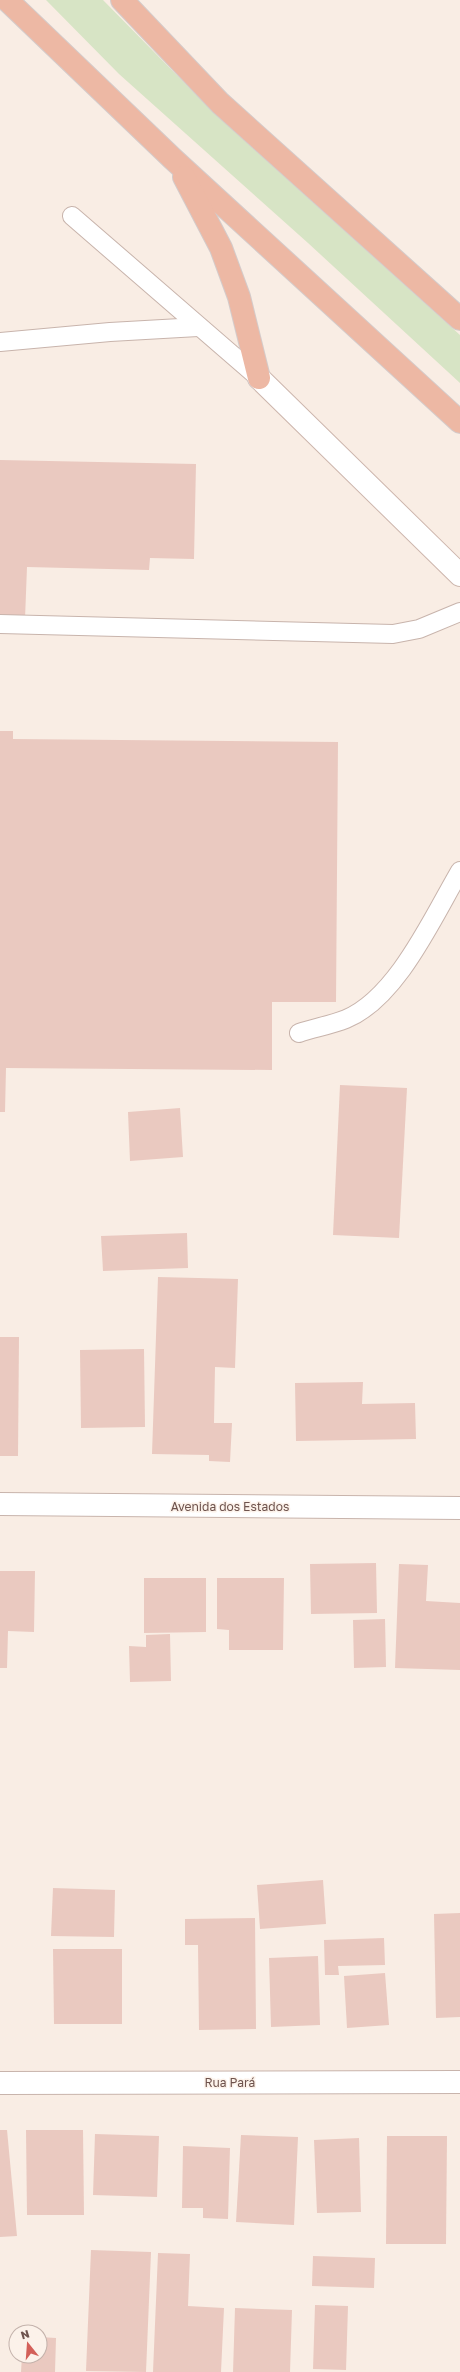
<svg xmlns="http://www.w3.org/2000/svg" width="460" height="2372" viewBox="0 0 460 2372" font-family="'Golos Text',sans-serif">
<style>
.green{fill:#d7e4c5}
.building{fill:#eac9c0}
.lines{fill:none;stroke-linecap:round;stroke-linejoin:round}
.service-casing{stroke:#c8b4ac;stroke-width:20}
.minor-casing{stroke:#c8b4ac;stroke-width:24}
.tertiary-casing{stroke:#c8b4ac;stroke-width:24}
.secondary-casing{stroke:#cdb6ad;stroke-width:24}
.trunk-casing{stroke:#d4cbca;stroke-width:24}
.service{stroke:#fff;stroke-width:18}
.minor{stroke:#fff;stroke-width:22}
.tertiary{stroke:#fff;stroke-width:22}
.secondary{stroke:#fff;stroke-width:22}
.trunk{stroke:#edb8a4;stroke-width:22}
.labels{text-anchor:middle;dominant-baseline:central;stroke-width:3;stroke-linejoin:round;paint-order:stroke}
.street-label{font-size:12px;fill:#6e534d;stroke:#fcf2ea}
</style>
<rect width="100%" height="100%" fill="#f9ede4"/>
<path class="green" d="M46,0H103L215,114L460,335V383L308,243L119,74Z"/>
<g class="building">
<path d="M0,460L196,464L194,559L150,558L149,570L27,567L25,619H0Z"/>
<path d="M0,731H13V739L338,742L336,1002H272V1070L6,1068L5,1112H0Z"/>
<path d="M340,1085L407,1088L399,1238L333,1235Z"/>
<path d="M180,1108L183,1157L130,1161L128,1112Z"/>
<path d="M187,1233L188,1268L103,1271L101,1236Z"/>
<path d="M158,1277L238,1279L235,1368L215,1367L214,1423H232L230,1462L209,1461V1455L152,1454Z"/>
<path d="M0,1337H19L18,1456H0Z"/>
<path d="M144,1349L145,1427L81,1428L80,1350Z"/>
<path d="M363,1382L362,1404L415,1403L416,1439L296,1441L295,1383Z"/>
<path d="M376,1563L377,1613L311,1614L310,1564Z"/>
<path d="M399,1564L428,1565L426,1601L460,1603V1670L395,1668Z"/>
<path d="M0,1571H35L34,1632L8,1631L7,1668H0Z"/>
<path d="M144,1578H206V1632L144,1633Z"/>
<path d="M217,1578H284L283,1650H229V1630L217,1629Z"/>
<path d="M385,1619L386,1667L354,1668L353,1620Z"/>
<path d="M170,1634L171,1681L130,1682L129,1646L146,1647V1635Z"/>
<path d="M323,1880L326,1924L260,1929L257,1885Z"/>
<path d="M53,1888L115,1890L114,1937L51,1936Z"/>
<path d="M460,1913V2017L436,2018L434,1914Z"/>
<path d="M255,1918L256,2029L199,2030L198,1945H185V1919Z"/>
<path d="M384,1938L385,1965L338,1966L339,1975H325L324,1940Z"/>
<path d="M53,1949H122V2024H54Z"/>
<path d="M318,1956L320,2025L271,2027L269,1958Z"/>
<path d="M385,1973L389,2025L347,2028L344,1976Z"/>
<path d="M0,2130H7L17,2236L0,2237Z"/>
<path d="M26,2130H83L84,2215H27Z"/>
<path d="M95,2134L159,2136L157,2197L93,2195Z"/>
<path d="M241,2135L298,2137L294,2225L236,2222Z"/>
<path d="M387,2136H447L446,2244H386Z"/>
<path d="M359,2138L361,2212L317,2213L314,2140Z"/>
<path d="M183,2146L230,2148L228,2219L203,2218V2208H182Z"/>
<path d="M91,2250L151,2252L146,2372L86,2371Z"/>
<path d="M158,2253L190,2254L188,2306L224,2308L221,2372H153Z"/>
<path d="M313,2256L375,2258L374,2288L312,2286Z"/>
<path d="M315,2305L348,2306L346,2370L313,2369Z"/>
<path d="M235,2308L292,2310L290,2372H233Z"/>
<path d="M40,2337L56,2338L55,2372H21L22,2356H40Z"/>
</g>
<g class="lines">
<defs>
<g id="service">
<path d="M72,216L259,378"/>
<path d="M0,342L110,332L198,327"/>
<path d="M0,624L393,634L419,629L460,612"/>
<path d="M299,1033C314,1028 331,1025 346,1019C397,998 433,917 460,871"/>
</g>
<path id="minor" d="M0,2083L460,2082"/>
<path id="tertiary" d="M0,1504L460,1508"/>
<path id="secondary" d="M259,378L460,575"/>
<g id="trunk">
<path d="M7,0L173,159L460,422"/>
<path d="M122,0L220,103L460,319"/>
<path d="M184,177L221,248L239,297L259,378"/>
</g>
</defs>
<use href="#service" class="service-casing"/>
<use href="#minor" class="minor-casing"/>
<use href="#tertiary" class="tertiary-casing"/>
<use href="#secondary" class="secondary-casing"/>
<use href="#trunk" class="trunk-casing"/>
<use href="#service" class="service"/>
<use href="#minor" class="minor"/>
<use href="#tertiary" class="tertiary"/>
<use href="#secondary" class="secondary"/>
<use href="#trunk" class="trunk"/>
</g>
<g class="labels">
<g class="street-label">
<text x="230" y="1506">Avenida dos Estados</text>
<text x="230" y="2082">Rua Pará</text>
</g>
</g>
<g transform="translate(28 2344) rotate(343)"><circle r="19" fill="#fcf2ea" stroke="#c3b2ab"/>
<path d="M0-3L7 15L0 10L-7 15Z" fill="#d36059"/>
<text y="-6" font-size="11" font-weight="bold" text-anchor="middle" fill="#6e534d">N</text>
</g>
</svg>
